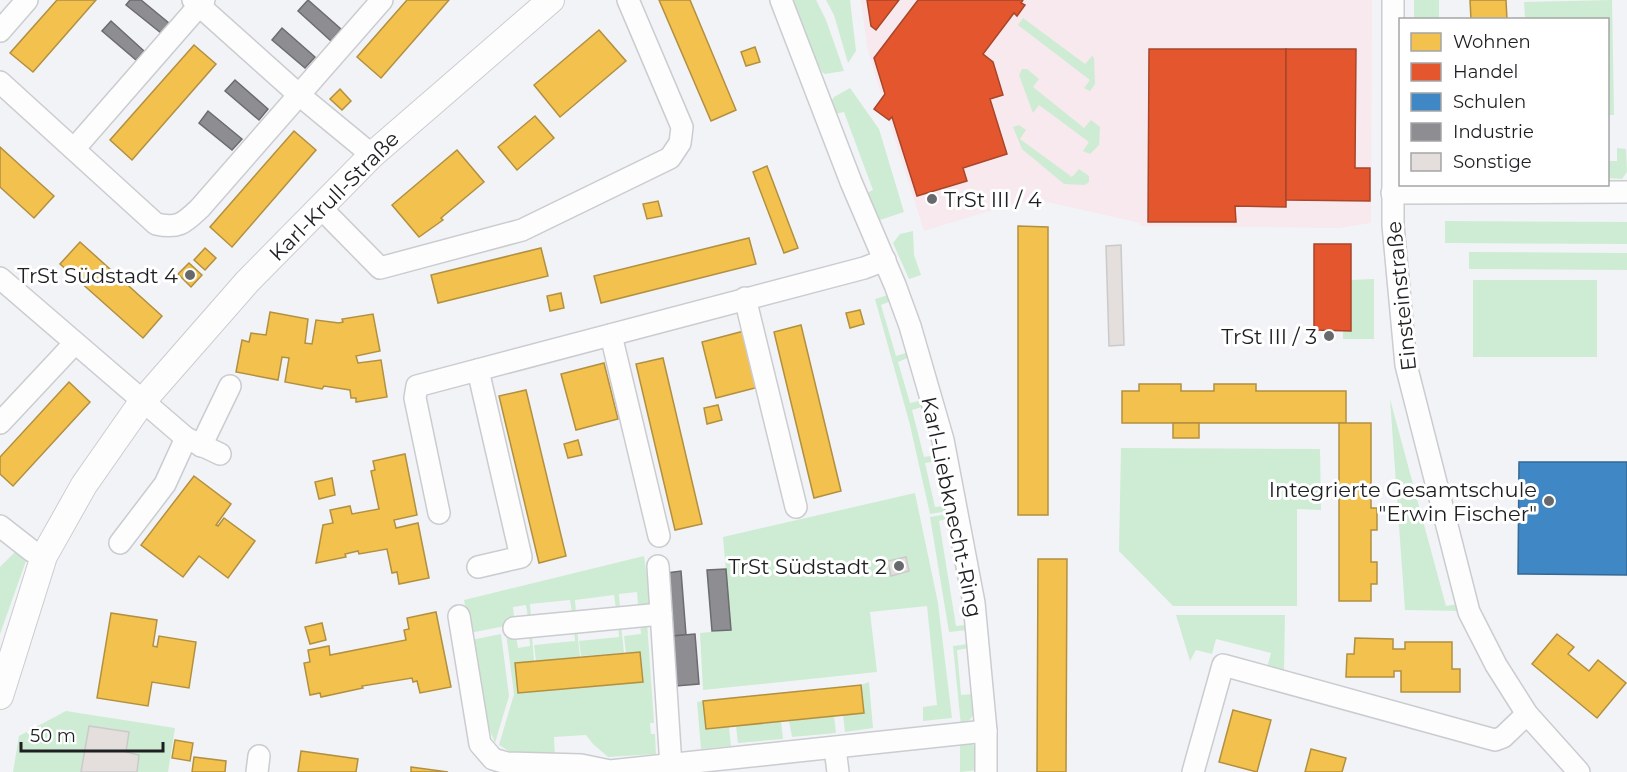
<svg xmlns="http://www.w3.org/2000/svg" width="1627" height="772" viewBox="0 0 1627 772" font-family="Montserrat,sans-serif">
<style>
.commercial{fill:#f7e9ed}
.green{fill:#ceecd3}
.homes{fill:#f2c14e;stroke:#b29040;stroke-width:1.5}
.shops{fill:#e4572e;stroke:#a8462a;stroke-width:1.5}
.schools{fill:#3f88c5;stroke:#356894;stroke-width:1.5}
.industry{fill:#8d8d92;stroke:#6b6c70;stroke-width:1.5}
.building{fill:#e4dedc;stroke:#cbcacb;stroke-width:1.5}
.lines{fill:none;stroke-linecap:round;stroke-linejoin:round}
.minor-casing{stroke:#cbcccf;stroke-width:24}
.tertiary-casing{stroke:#cbcccf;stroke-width:28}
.minor{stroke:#fdfdfe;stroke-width:21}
.tertiary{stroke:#fdfdfe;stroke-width:26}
.poi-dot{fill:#68696c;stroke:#fff;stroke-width:2}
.labels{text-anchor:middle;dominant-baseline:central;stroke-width:6;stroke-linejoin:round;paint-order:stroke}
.street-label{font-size:21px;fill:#1d1f21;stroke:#fff}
.poi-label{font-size:21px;fill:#1d1f21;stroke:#fff;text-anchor:end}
</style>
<rect width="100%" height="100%" fill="#f2f3f7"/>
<path class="commercial" d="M861,0H1372L1371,223L1339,228L1140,226V223L1047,202H1019L924,231L889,121L874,109L882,98L867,47Z"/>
<g class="green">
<path d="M789,0H816L826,20L844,71L825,74L822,72Z"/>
<path d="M826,0H850L856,51L848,63L834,15Z"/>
<rect x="1414" y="0" width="25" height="19"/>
<path d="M1612,0L1614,115H1608V20L1525,19L1524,2Z"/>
<path d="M1023,18L1085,64L1092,56L1094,58L1095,84L1090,91L1084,88L1090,80L1018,25Z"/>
<path d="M1022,69H1027L1039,79L1033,87L1084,128L1091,120L1100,127L1099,145L1090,154L1083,151L1089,142L1039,105L1033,113L1019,75Z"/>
<path d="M850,88L879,129L904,212L880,220L871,212L865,194L873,190L844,112L835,114L832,100L834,97Z"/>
<path d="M1019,125L1026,130L1020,139L1072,177L1079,169L1089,176V182L1085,185L1064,184L1022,149L1013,127Z"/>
<path d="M1617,148L1626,149L1627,172L1622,179L1608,178V161H1617Z"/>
<path d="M1445,221L1627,222V244L1445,243Z"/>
<path d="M913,231L914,255L921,275L909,279L893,243L900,234Z"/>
<path d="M1469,252L1627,253V270L1469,269Z"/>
<path d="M1374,279V339H1343V330H1351V280Z"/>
<rect x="1473" y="280" width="124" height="77"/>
<path d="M894,293L896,299L881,305L896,356L909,352L910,357L898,362L910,403L923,400L925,406L912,410L924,457L937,455L938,461L925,463L935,507L947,506L948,511L930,514L910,425L875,299Z"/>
<path d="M1390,399L1446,606L1458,604L1460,611L1405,610Z"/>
<path d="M1121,448L1320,449L1321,510L1297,509V606H1173L1119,551Z"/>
<path d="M915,493L938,603L952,718L923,721V707L937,705L927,606L870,612L877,672L703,690L700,633L731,630L723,537Z"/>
<path d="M948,514L949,518L939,521L956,626L967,625L968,630L949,632L930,517Z"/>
<path d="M16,551L27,558L0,634V567Z"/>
<path d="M644,556L651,602L647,607L638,605L637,592L619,594L620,608L616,609L614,595L575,600L576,612L572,613L570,600L530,604L531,616L528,617L526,605L513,607L515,624L470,633L464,600Z"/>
<path d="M1176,615H1285L1284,672L1267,668L1271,653L1216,639L1212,654L1196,650L1190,661Z"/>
<path d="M640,622H647L654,723H650L651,734H655L656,754L608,757L593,744L586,735L554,737L555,757L512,753L499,745L514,694L506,633L515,631L518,648L530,646L529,635H532L534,661L515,663L518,693L643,682L640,652L626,653L624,636L641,634Z"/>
<path d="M618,624H621L624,653L581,656L579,641L619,637Z"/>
<path d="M574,629H577L580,657L536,661L534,645L575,641Z"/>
<path d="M501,634L509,696L495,743L486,721L471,640Z"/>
<path d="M969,644L970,648L957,650L961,695L974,694C975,711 976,718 961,726L953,646Z"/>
<path d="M869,682L873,728L845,732L843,715L864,712L861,685Z"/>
<path d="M703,701L706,729L729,727L731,746L701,749L697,702Z"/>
<path d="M66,711L175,728L168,772H13L19,736Z"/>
<path d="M834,716L836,733L792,737L789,721Z"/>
<path d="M781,721L783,739L738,743L736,726Z"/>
<path d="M960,740L969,741L977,749L978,770L960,772Z"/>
</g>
<g class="homes">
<path d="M57,0H96L33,72L10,53Z"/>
<path d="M407,0H449L381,78L357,57Z"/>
<path d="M659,0H690L736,110L711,121Z"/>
<path d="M1470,0H1506L1507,20H1471Z"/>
<path d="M599,30L626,61L560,117L534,85Z"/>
<path d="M194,45L216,64L132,160L110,140Z"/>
<path d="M755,47L760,62L746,66L741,52Z"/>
<path d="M340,89L351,101L342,110L330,99Z"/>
<path d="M535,116L554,138L517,170L498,147Z"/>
<path d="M294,131L316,150L232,247L210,227Z"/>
<path d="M0,147L54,196L34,218L0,187Z"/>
<path d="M457,150L484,182L441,218L443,220L419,237L392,205Z"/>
<path d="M767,166L798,248L784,253L753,172Z"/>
<path d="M658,201L662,216L647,219L643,204Z"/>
<path d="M1018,226L1048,227V515H1018Z"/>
<path d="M749,238L756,264L601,303L594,276Z"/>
<path d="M80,242L162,316L143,338L60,264Z"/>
<path d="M205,248L216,258L205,270L194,260Z"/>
<path d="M541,248L548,276L438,303L431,275Z"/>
<path d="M189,263L202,275L191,287L178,274Z"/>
<path d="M561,293L564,308L550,311L547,296Z"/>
<path d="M860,310L864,324L850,328L846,313Z"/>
<path d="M270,312L308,319L305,343L312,344L316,320L339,323L343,322L342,319L373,314L380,351L356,356L358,363L381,360L387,397L356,402V398H351L350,390L324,386L322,389L285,382L289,358L282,357L278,380L236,372L242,340L249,342L251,333L266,335Z"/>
<path d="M801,325L841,491L814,498L774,332Z"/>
<path d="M744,331L759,387L716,398L702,342Z"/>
<path d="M663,358L702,524L675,530L636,364Z"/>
<path d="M604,363L618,419L576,430L561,374Z"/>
<path d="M69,382L90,402L13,486L0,474V457Z"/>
<path d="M1139,384H1181V391H1214V384H1256V391H1346V423H1122V391H1139Z"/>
<path d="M526,390L566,556L539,563L499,396Z"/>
<path d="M718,405L722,420L707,424L704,408Z"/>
<rect x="1173" y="423" width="26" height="15"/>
<path d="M1339,423H1371V508H1377V530H1371V562H1377V584H1371V601H1339Z"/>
<path d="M578,440L582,455L568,458L564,444Z"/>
<path d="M405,454L417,515L394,520L396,528L418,523L429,578L399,584L397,572L392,573L387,549L359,554L358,551L345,554L346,557L316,563L323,525L333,523L330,510L350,506L352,514L379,509L371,471L375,470L373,461Z"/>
<path d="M194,476L231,504L216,525L218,526L224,518L255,541L228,578L199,556L183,577L141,545Z"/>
<path d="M332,478L335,495L319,499L315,482Z"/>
<path d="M1038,559H1067L1066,772H1037Z"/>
<path d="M436,612L451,687L420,693L417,681L413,682L412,678L362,686L363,688L321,697L320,693L310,695L304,663L310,662L308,650L329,646L330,655L406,640L404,630L409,629L407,618Z"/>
<path d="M111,613L157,620L153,646L157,647L159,636L196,642L189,688L152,682L148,706L97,698Z"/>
<path d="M322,623L326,640L310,644L305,627Z"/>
<path d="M1557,634L1574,647L1568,654L1589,671L1598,660L1626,683L1597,718L1532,664Z"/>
<path d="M1355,638L1393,639V649H1405V642H1452V669H1460V692H1401V671H1394V677H1346L1347,654H1354Z"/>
<path d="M640,652L643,682L518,693L515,663Z"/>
<path d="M861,685L864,713L706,729L703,701Z"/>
<path d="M1233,710L1271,720L1257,772L1219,762Z"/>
<path d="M175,740L193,743L190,761L172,758Z"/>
<path d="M1311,749L1346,758L1342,772H1305Z"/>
<path d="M301,751L358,759L356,772H298Z"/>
<path d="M194,757L226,761L225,772H192Z"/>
<path d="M411,767L448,772H411Z"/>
</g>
<g class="shops">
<path d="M867,0H899L876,30L871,26Z"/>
<path d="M918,0H1023L1021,3L1025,5L1017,16L1014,13L983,54L993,62L1003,95L990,99L1007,154L963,168L967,181L917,196L892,117L889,120L874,109L885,94L874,58Z"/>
<path d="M1149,49H1286V207L1235,206L1236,222H1148Z"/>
<path d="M1286,49H1356L1355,168H1370V201L1286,200Z"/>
<path d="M1314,244H1351V331L1314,330Z"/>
</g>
<path class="schools" d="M1519,462H1627V575L1518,574Z"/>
<g class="industry">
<path d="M130,0H141L169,23L161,33L126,5Z"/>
<path d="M308,0L341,29L331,41L298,11Z"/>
<path d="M111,21L144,51L136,60L102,31Z"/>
<path d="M282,28L315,57L305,68L272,40Z"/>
<path d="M235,80L268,109L259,120L225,91Z"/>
<path d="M208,111L242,139L232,150L199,123Z"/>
<path d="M726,569L731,630L712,631L707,570Z"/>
<path d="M681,571L686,635L672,636L667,573Z"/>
<path d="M695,634L699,684L676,686L672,636Z"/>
</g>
<g class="building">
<path d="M1121,245L1124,345L1109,346L1106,246Z"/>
<path d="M906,557L909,571L891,576L888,561Z"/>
<path d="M89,726L129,732L126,752L139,755L137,772H81Z"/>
</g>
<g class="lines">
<defs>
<g id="minor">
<path d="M193,0L298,94L372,155"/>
<path d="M781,0L851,182L895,285L910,326L943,440L974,603L986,731V772"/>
<path d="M1393,0V225L1406,365L1469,612L1496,665L1527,714L1579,772"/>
<path d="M0,31L27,0"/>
<path d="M0,82L156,224C179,229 184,223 200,208L382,0"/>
<path d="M74,149L204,0"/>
<path d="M1392,193L1627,192"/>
<path d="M320,207L380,268L522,230L670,158L680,143L682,127L628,0"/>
<path d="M0,278L186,438L220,454"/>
<path d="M745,298L796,507"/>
<path d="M611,335L659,536"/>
<path d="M478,370L521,557L478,567"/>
<path d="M0,423L74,344"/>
<path d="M201,446L230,386"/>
<path d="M439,513L415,398L417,386L864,268L885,260"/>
<path d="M0,526L32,551L44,556"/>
<path d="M120,543L165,484L186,438"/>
<path d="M658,566L671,766"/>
<path d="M459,616L480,744L493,759L507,763L581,765L610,771L986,731"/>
<path d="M514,628L661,614"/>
<path d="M835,748L838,772"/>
<path d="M257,772L259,756"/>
<path d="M1193,772L1223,665L1495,740L1503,737L1527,714"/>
</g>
<path id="tertiary" d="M0,696L44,556L84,485L142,402L247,282L372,155L551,0"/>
</defs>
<use href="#minor" class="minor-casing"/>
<use href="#tertiary" class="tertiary-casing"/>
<use href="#minor" class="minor"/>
<use href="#tertiary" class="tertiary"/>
</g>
<g class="poi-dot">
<circle cx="932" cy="199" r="6"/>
<circle cx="190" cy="275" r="6"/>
<circle cx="1329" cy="336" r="6"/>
<circle cx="1549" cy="501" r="6"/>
<circle cx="899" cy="566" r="6"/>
</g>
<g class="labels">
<g class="street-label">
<text transform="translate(334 196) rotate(-45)">Karl-Krull-Straße</text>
<text transform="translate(1401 296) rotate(-96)">Einsteinstraße</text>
<text transform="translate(952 507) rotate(78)">Karl-Liebknecht-Ring</text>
</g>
<g class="poi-label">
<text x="944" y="199" text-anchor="start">TrSt III / 4</text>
<text x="178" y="275">TrSt Südstadt 4</text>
<text x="1317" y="336">TrSt III / 3</text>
<text x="1537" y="489">Integrierte Gesamtschule<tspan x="1537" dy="24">"Erwin Fischer"</tspan></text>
<text x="887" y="566">TrSt Südstadt 2</text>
</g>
</g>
<rect x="1399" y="18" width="210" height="168" fill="#ffffff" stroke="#a5a5a6" stroke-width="1.5"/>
<rect x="1411" y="33" width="30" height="18" fill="#f2c14e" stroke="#a5a5a6" stroke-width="1.5"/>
<text x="1453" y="48" font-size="18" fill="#1d1f21">Wohnen</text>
<rect x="1411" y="63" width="30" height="18" fill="#e4572e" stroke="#a5a5a6" stroke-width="1.5"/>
<text x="1453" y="78" font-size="18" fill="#1d1f21">Handel</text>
<rect x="1411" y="93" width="30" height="18" fill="#3f88c5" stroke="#a5a5a6" stroke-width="1.5"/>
<text x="1453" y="108" font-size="18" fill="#1d1f21">Schulen</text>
<rect x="1411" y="123" width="30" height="18" fill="#8d8d92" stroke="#a5a5a6" stroke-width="1.5"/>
<text x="1453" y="138" font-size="18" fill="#1d1f21">Industrie</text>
<rect x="1411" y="153" width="30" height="18" fill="#e4dedc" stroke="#a5a5a6" stroke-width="1.5"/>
<text x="1453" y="168" font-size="18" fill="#1d1f21">Sonstige</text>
<path d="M21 742v9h142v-9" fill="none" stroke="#1d1f21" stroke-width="3"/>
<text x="30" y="742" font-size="18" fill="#1d1f21" stroke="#ffffff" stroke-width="4.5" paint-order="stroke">50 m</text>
</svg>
